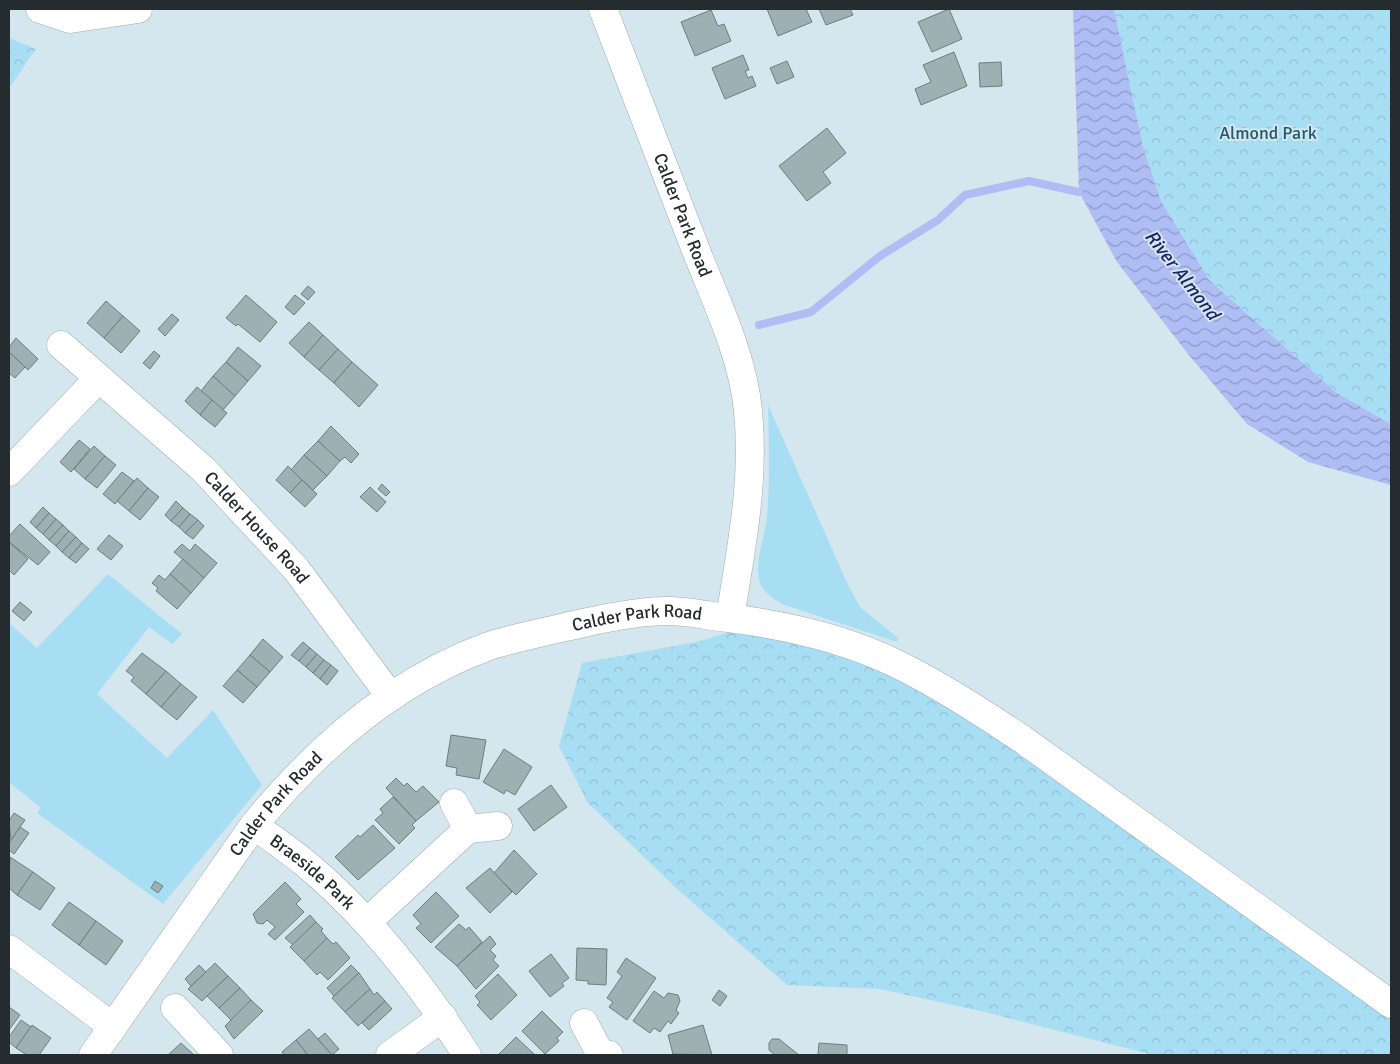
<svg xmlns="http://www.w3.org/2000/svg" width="1400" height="1064" viewBox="0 0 1400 1064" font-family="Signika,sans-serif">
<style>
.green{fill:#a8def4}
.forest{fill:url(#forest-crowns)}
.water{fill:url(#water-waves)}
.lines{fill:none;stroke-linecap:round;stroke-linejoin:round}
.stream{stroke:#aebdf4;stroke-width:8}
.building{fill:#9db1b2;stroke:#6c7e7f}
.street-casing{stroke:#9daeb5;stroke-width:29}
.secondary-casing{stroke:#9daeb5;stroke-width:29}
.primary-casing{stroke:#9daeb5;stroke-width:29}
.street{stroke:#fff;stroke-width:28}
.secondary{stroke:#fff;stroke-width:28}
.primary{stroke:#fff;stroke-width:28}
.labels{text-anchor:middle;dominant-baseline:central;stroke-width:4;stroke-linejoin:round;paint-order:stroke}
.park-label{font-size:18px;fill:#215a6d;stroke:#d4e6ee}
.street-label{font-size:18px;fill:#252c2f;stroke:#d4e6ee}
.water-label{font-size:19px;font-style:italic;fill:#1d2463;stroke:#d4e6ee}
</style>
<defs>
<pattern id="forest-crowns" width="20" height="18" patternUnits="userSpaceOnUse" patternTransform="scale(1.25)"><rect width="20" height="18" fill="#a8def4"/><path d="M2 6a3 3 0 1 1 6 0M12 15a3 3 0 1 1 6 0" fill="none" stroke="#90bfd2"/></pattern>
<pattern id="water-waves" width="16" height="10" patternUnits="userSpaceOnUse" patternTransform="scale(1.25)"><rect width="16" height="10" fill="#aebdf4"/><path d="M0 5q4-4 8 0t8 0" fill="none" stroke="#8d9ac6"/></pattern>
</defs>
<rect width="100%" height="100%" fill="#d4e6ee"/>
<g class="green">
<path d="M768,405L849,587L861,608L898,638L897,642L782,604C772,597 761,591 759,579C755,559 765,537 767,517C770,480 769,443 768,405Z"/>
<path d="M108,574L182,634L172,644L149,627L97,694L167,758L213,710L262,785L163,904L37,813L41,808L9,782V623L37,648Z"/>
</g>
<g class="forest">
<path d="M1114,9H1391V424L1337,393L1210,281L1161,201L1143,147Z"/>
<path d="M9,38L36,49L9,88Z"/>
<path d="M766,622L894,663L1391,1004V1055H1153L985,1012L880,989L787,985L676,888L588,803L559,746L582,663L696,642Z"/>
</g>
<path class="water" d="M1073,9H1114L1143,147L1161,201L1210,281L1337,393L1391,424V485L1308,462L1247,424L1188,354L1117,262L1079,192Z"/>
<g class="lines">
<path class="stream" d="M759,325L811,312L880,256L938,220L965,195L1029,181L1079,192"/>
</g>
<g class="building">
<path d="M767,9H806L812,22L778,36Z"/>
<path d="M819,9H850L853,15L826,25Z"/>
<path d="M949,9L962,39L932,52L918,22Z"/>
<path d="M711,10L718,26L724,24L731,41L695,56L681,22Z"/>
<path d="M954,52L967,86L921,105L915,89L931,82L923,65Z"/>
<path d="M743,55L749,70L745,71L748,78L752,76L756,86L725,99L712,68Z"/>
<path d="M787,61L794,77L777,84L770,68Z"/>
<path d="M1001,62L1002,86L980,87L979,63Z"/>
<path d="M827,128L846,153L823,172L831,183L807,201L779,166Z"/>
<path d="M308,286L315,292L308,300L301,294Z"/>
<path d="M246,295L277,322L260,342L238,324L236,326L226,318Z"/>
<path d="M295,295L305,303L294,315L285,307Z"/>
<path d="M106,301L123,316L104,338L87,323Z"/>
<path d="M172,314L179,320L165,336L158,329Z"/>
<path d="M123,316L140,331L121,353L104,338Z"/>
<path d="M309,322L323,335L304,357L289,343Z"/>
<path d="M323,335L338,349L319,370L304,357Z"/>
<path d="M16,338L38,359L28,370L9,352V347Z"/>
<path d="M238,347L261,366L248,381L226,362Z"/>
<path d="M338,349L352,362L334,383L319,370Z"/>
<path d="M154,351L160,356L150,369L143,363Z"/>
<path d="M9,352L25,367L15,378L9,373Z"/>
<path d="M226,362L248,381L235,396L213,376Z"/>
<path d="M352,362L378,385L359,407L334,383Z"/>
<path d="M213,376L235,396L223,410L201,391Z"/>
<path d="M197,387L212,400L200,415L185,401Z"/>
<path d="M212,400L227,413L215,427L200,415Z"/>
<path d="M331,426L359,454L351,463L345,457L340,461L318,441Z"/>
<path d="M79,440L90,449L71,472L60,462Z"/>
<path d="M318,441L340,461L327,476L304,455Z"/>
<path d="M94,446L105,456L85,479L74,469Z"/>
<path d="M304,455L327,476L313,490L291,470Z"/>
<path d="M105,456L116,465L97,488L85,479Z"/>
<path d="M288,466L302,480L290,493L276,480Z"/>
<path d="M122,472L134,481L115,504L103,494Z"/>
<path d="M137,478L148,488L129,511L117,501Z"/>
<path d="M302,480L317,494L305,507L290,493Z"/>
<path d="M382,484L390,492L386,496L378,489Z"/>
<path d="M370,487L386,502L377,512L360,497Z"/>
<path d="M148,488L159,497L140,520L129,511Z"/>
<path d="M176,501L183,508L171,521L165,515Z"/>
<path d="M43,507L49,513L36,528L30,522Z"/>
<path d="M183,508L190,514L179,527L171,521Z"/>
<path d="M49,513L56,519L43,534L36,528Z"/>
<path d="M190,514L198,520L185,533L179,527Z"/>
<path d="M56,519L63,525L49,540L43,534Z"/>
<path d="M198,520L204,526L193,539L185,533Z"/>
<path d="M20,524L50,552L38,565L9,542V536Z"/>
<path d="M63,525L69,531L56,546L49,540Z"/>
<path d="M69,531L76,537L62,552L56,546Z"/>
<path d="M109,535L123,546L111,560L97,549Z"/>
<path d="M76,537L82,543L69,558L62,552Z"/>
<path d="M9,542L28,559L14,575L9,570Z"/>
<path d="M82,543L89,549L76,563L69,558Z"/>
<path d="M182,544L190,551L195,544L217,563L204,578L174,552Z"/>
<path d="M183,559L204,578L191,593L170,574Z"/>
<path d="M170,574L191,593L177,609L156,591L158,588L152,583L159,575L165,580Z"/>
<path d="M20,602L32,612L24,621L12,611Z"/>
<path d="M263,639L283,657L270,672L250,655Z"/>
<path d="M303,642L310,648L299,661L291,655Z"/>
<path d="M310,648L317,654L306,667L299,661Z"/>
<path d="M142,653L166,671L146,694L131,681L134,677L126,671Z"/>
<path d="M317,654L324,660L313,673L306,667Z"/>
<path d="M250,655L270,672L257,687L237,670Z"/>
<path d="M324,660L331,665L320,679L313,673Z"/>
<path d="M331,665L338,671L327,685L320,679Z"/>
<path d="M237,670L257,687L243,703L223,686Z"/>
<path d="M166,671L181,684L161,707L146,694Z"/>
<path d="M181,684L197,697L177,720L161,707Z"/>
<path d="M451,735L486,740L479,779L456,775L457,768L446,766Z"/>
<path d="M504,749L532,767L515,795L506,790L504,794L483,782Z"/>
<path d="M396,778L404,786L407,783L416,792L423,786L439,802L416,821L386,788Z"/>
<path d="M551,785L567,807L534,831L518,809Z"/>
<path d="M393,797L416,821L412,825L415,828L399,844L375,820L383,813L380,809Z"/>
<path d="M14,813L25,820L11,840L9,821Z"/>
<path d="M373,825L395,848L358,880L335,857L358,835L360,837Z"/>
<path d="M20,827L29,833L14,854L9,850V843Z"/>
<path d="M514,850L537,874L516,895L494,873Z"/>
<path d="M10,857L33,872L17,895L9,888Z"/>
<path d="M490,868L512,892L490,913L466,888Z"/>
<path d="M33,872L55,888L40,910L17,895Z"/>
<path d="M155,881L163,886L158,893L151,888Z"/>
<path d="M285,882L301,899L296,904L304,912L275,940L268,934L275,927L267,920L263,924L257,923L253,914Z"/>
<path d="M436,892L459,916L431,943L416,928L421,924L413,915Z"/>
<path d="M69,902L96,921L79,945L52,925Z"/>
<path d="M310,915L316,922L293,945L285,938Z"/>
<path d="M96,921L123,941L106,965L79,945Z"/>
<path d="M316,922L323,929L321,931L327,938L304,961L290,947Z"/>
<path d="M459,924L466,930L469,927L482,942L457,966L435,947Z"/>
<path d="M490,936L496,944L490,950L496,956L493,960L499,966L476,989L457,966Z"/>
<path d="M327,938L333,944L336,942L350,958L328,980L320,972L317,975L304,961Z"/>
<path d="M577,948L607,949L606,985L588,984V981L576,980Z"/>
<path d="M551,954L569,978L562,983L564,986L550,997L529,971Z"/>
<path d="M626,958L656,978L627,1020L609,1007L613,1002L607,998L622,976L617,972Z"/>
<path d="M215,963L228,976L202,1001L188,989Z"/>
<path d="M199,965L206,972L191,986L185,979Z"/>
<path d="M351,965L359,973L334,996L327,988Z"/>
<path d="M359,973L370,989L345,1012L332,998Z"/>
<path d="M498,974L517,995L491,1020L477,1005L480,1002L475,996Z"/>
<path d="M228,976L240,988L219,1008L207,996Z"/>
<path d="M240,988L251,1000L231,1020L219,1008Z"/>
<path d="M370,989L374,995L377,992L385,1001L358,1026L345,1012Z"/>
<path d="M719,990L727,996L720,1006L712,1000Z"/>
<path d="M654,991L664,998L668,993L678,995L680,1001L676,1010L679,1013L671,1024L668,1021L660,1032L654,1028L650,1033L633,1021Z"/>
<path d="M251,1000L263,1011L234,1039L225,1026Z"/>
<path d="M385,1001L392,1009L369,1030L362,1023Z"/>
<path d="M9,1007L20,1015L9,1030Z"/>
<path d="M542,1011L563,1032L557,1038L559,1041L545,1054L522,1031Z"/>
<path d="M21,1020L31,1027L16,1048L9,1042V1037Z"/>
<path d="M32,1025L51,1038L39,1055H27L16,1048Z"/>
<path d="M703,1025L712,1055L673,1054L668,1035Z"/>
<path d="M309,1029L318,1039L332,1055H308L296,1040Z"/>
<path d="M325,1033L339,1049L332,1055L318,1039Z"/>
<path d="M516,1037L535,1055H498Z"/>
<path d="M772,1039H779L799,1055H775L769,1050V1043Z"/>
<path d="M296,1040L308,1055H284L282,1052Z"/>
<path d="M181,1043L194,1055H168Z"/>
<path d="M819,1043L847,1045V1055H818Z"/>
</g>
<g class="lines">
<defs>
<g id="street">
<path id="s1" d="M61,345L203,469L296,569L391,697"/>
<path d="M9,472L98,379"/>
<path d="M454,803L468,829L498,826"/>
<path id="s2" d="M254,825C271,838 289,850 306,864C370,917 422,985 467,1055"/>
<path d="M367,922L468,829"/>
<path d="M9,949L113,1027"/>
<path d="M175,1008L219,1055"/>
<path d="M584,1023L600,1053L609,1055"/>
<path d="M390,1055L443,1017"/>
</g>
<g id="secondary">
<path id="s3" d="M603,9C634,90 666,171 697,253C717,303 743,357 748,411C755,481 741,549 730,618"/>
<path id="s4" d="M93,1055L254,825C316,749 395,680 489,646C514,638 540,633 565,627C598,620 630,612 664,611C685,610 707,616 728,618C785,625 843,638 895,663C940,685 981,712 1022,739L1391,1004"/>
</g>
<path id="primary" d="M40,9L70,19L138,9"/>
</defs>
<use href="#street" class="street-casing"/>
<use href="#secondary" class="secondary-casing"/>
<use href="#primary" class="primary-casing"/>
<use href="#street" class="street"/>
<use href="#secondary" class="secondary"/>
<use href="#primary" class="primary"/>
</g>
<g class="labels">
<g class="park-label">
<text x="1268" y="133">Almond Park</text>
</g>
<g class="street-label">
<text stroke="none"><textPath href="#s3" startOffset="221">Calder Park Road</textPath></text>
<text stroke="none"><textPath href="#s1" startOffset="268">Calder House Road</textPath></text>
<text stroke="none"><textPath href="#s4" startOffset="731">Calder Park Road</textPath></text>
<text stroke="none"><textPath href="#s4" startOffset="311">Calder Park Road</textPath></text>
<text stroke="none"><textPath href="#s2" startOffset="75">Braeside Park</textPath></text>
</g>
<g class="water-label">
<text transform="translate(1182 275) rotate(52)">River Almond</text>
</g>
</g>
<rect width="1400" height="1064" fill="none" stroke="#252c2f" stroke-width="20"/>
</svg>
